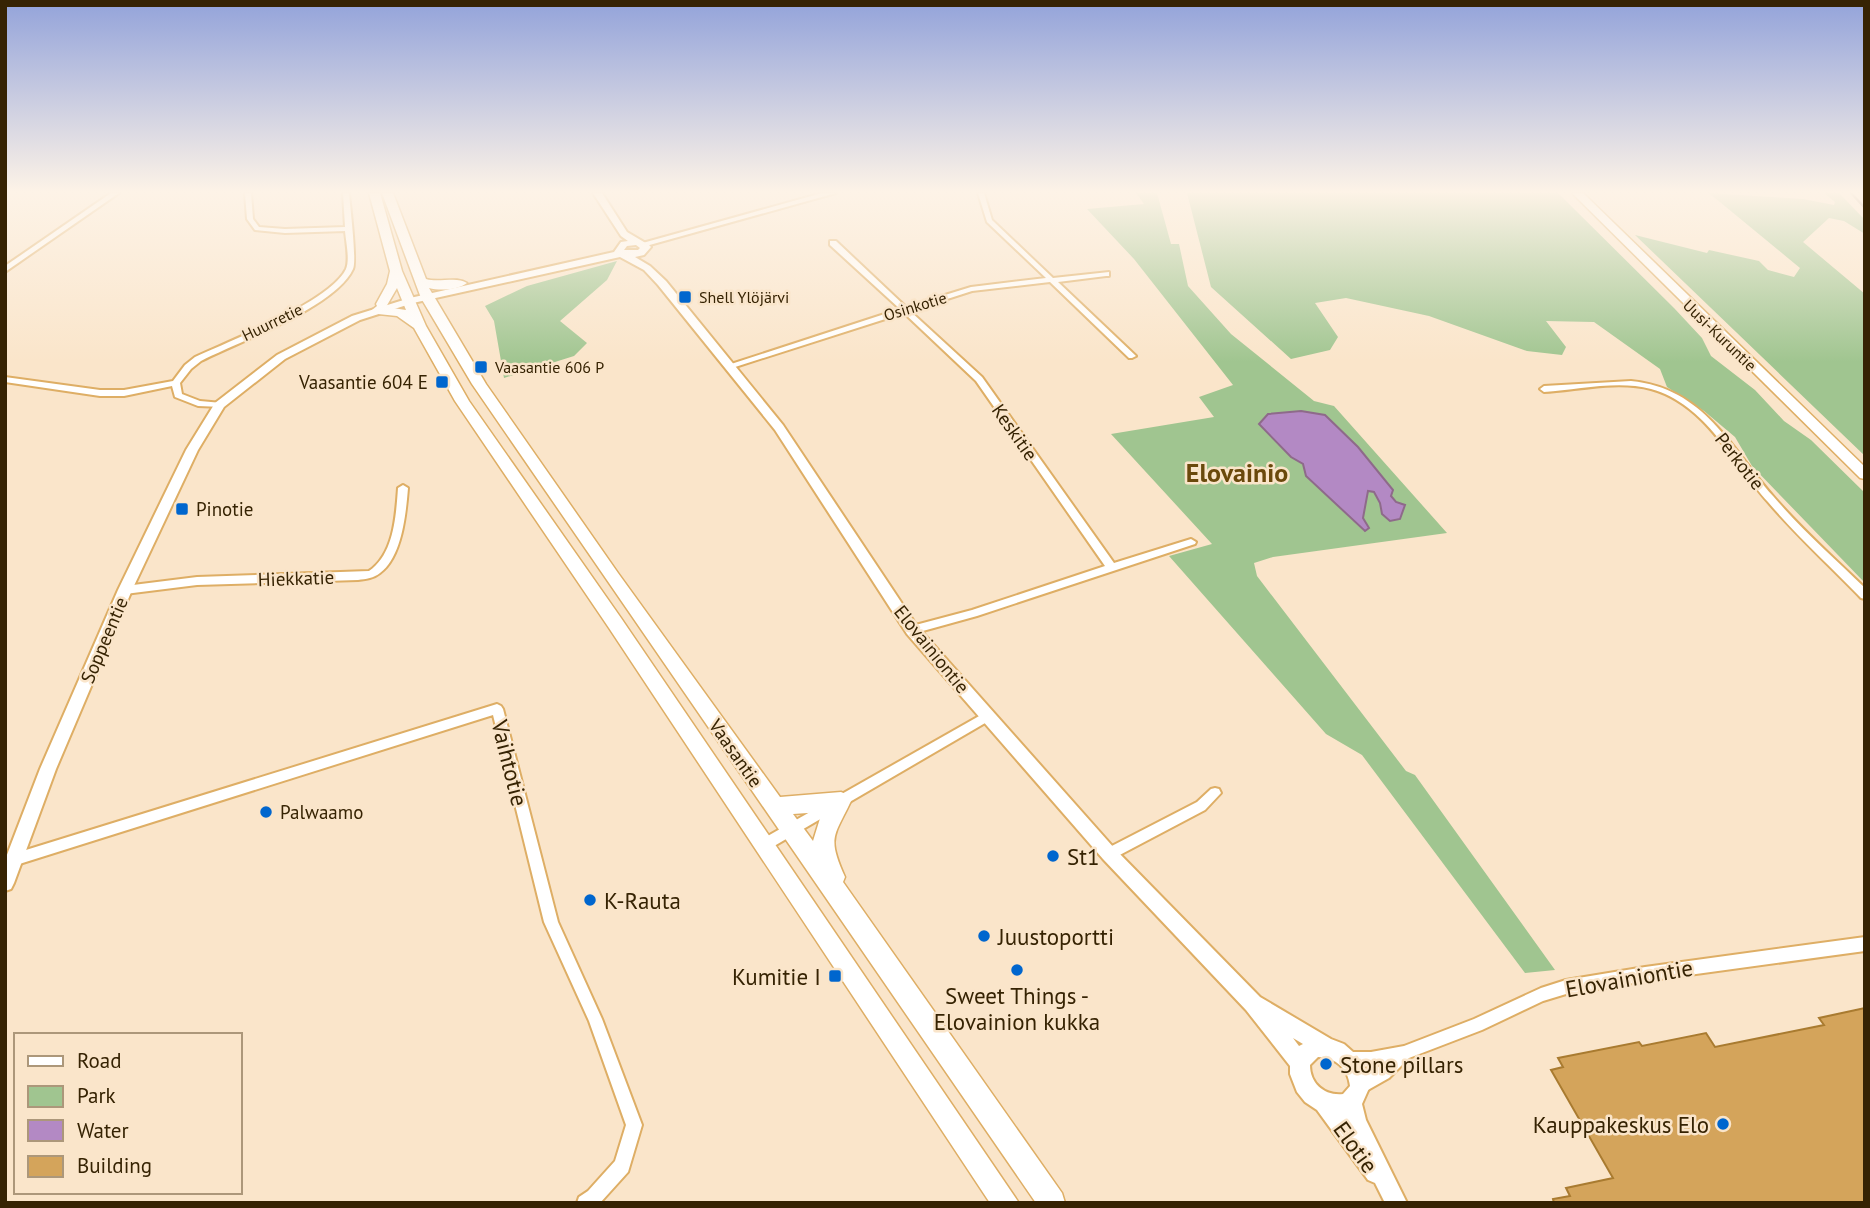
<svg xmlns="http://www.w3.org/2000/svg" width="1870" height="1208" viewBox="0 0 1870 1208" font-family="'PT Sans',sans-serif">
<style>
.green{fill:#a0c590;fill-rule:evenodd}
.water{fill:#b389c4;stroke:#8e6a8a;stroke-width:2}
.building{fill:#d4a45b;stroke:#a97b30;stroke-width:2}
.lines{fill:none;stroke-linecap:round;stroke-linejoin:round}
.minor-casing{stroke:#deae65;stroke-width:4}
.tertiary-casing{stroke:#deae65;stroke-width:4}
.secondary-casing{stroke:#deae65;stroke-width:4}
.primary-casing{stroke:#deae65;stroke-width:3}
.trunk-casing{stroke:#deae65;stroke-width:3}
.minor{fill:#fff;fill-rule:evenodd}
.tertiary{fill:#fff;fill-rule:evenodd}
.secondary{fill:#fff;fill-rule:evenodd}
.primary{fill:#fff;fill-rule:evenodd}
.trunk{fill:#fff;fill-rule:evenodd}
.rail{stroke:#8f7b5d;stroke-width:2.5}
.poi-dot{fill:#0066ce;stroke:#fae5ca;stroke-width:2.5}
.labels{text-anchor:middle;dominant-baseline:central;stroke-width:5;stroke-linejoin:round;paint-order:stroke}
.far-poi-label{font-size:16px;fill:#362303;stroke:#fae5ca;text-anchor:start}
.far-street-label{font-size:16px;fill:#362303;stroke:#fae5ca}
.poi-label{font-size:19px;fill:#362303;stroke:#fae5ca;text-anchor:start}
.street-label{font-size:19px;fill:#362303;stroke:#fae5ca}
.near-street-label{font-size:23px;fill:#362303;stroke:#fae5ca}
.near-poi-label{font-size:23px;fill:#362303;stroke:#fae5ca;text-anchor:start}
.district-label{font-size:26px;font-weight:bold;fill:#6a490b;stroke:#fae5ca}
</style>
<rect width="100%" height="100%" fill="#fae5ca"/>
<g class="green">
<path d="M1136,193H1157L1171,244H1179L1188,286L1231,334L1314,401L1334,406L1447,533L1273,557L1254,563L1257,576L1406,771L1415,775L1555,970L1525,973L1362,755L1326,734L1169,556L1212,544L1111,434L1214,417L1199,397L1233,385L1134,259L1087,209L1144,204ZM1303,464L1391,496L1396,502L1390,521L1382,514L1380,503L1374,492L1368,490L1363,518L1369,528L1364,531L1306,476Z"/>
<path d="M1187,193H1558L1674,308L1702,338L1711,356L1755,390L1784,421L1811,440L1865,493V583L1752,466L1735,437L1704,411L1667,387L1660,369L1594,322L1546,321L1566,347L1562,355L1527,351L1429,316L1346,298L1315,303L1338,337L1330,350L1291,359L1211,287Z"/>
<path d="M1709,193L1803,199L1834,205L1835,202L1824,193H1839L1865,220V234L1844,221L1829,218L1803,242L1865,294V456L1635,235L1707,253L1709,250L1759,261L1768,270L1794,277L1800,268Z"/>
<path d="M617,261L607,280L560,321L587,343L574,356L504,378L494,321L485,306L527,286Z"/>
</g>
<path class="water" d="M1301,411L1325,415L1358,447L1393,490L1391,496L1396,502L1405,505L1400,519L1390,521L1382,514L1380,503L1374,492L1368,491L1363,518L1369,528L1365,531L1306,476L1303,464L1291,457L1259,424L1268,414Z"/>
<path class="building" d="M1865,1008V1203H1554L1553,1199L1570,1196L1566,1188L1613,1178L1551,1070L1563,1067L1558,1058L1639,1042L1642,1046L1706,1033L1715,1047L1824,1025L1819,1018Z"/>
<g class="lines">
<defs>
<g id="minor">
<path d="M111,193H119L5,272V266Z"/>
<path d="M245,193H251L253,219L259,227L285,229L345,227L343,193H349C350,206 357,261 353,269C336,307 238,342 201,361L191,369L180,383L182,394L200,401L222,403V407L198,406L175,397L172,386L124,396H100L5,382V377L100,390H124L173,381L185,365L195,357C229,341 330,302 346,269C350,260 346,242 345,231L285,233L255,230L247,219Z"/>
<path d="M978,193H984L992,220L1053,278L1109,272V276H1106L1058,282L1136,356L1132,358H1129L1050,282L972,291L910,311L982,377L1114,563L1191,539L1196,542L1195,544L977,616L912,634L908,633L907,630L908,627L972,610L1105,566L976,381L904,313L732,368H726L725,366L900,309L830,245V241H836L906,307L971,287L1046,278L987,222Z"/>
<path d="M1631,381C1704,388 1730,447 1773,496C1801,529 1834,558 1865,588V599L1861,598C1830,566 1797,536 1768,502C1733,463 1706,404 1651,389C1617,380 1578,390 1544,392L1540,389L1544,386Z"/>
<path d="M403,485L408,488C406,513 402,557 380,573C374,578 366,579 358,580L197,585L125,594L120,590L125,586L197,577L369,571C394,554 396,516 398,488Z"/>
<path d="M497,704L501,706L503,709L558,922L602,1019L642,1125L628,1172L600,1203H577L579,1197L588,1191L615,1161L626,1125L589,1021L544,922L493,715L13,866L8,864L7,860L8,856L13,854Z"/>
<path d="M988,711L992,713L994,716L992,719L769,849L764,851L759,849L758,845L759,841Z"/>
<path d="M1215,788L1219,789L1221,793L1205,810L1114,858L1109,860L1104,858L1103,854L1104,850L1197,802L1211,789Z"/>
<path d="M1865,937V951L1645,981L1566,994L1543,1001L1482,1030L1409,1058L1389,1078L1359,1095L1354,1092L1351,1087L1354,1082L1383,1064C1371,1066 1355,1069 1344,1064L1342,1059L1344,1054L1349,1052H1371L1404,1046L1474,1019L1541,988L1566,980L1645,967Z"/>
</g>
<path id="tertiary" d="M822,193H836L646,246L639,244Z"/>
<path id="secondary" d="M593,193H602L627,232L649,245L651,247L644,255L635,257L650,266L666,281L783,425L917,626L1115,849L1260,997L1331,1039L1344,1044L1361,1059L1369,1076L1370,1086L1362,1104L1366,1120L1407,1203H1385L1375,1183L1368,1180L1317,1110L1305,1102L1297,1092L1290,1074V1066L1246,1010L1103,859L907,634L775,430L658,285L644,270L620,257L413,303L360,320L285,359L224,407L198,450L132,590L56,769L14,883L11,889L5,891V860L40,769L118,590L186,450L215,403L277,355L352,316L410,298L614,252L621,242L628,241L621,236ZM636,245L640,248L638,250H624L627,246ZM1293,1038L1303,1044L1299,1046ZM1318,1057C1336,1058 1348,1068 1350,1086L1343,1094C1325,1096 1310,1084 1310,1065Z"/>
<path id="primary" d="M1572,193H1583L1865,467V479L1860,478Z"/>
<g id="trunk">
<path d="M369,193H380L402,271L426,326L469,401L621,618L1019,1203H990L609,628L455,401L414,328L397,316L378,314L372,310L377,306L376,304L387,284L390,271ZM397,288L406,310L386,307Z"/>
<path d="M382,193H393L426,279C439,283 457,276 467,283C458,290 440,291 429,288L486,384L618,573L780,797L841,792L848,795L851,801C834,837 827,837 845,877L843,882L1062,1193L1065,1203H1036L472,384L421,298ZM822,812L813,841L793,814Z"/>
</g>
</defs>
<use href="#minor" class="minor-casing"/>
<use href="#tertiary" class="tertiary-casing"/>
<use href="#secondary" class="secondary-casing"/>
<use href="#primary" class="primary-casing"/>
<use href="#trunk" class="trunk-casing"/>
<use href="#minor" class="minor"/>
<use href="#tertiary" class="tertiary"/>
<use href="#secondary" class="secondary"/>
<use href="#primary" class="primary"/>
<use href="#trunk" class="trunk"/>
<path class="rail" d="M1851,193L1865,208"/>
</g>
<linearGradient id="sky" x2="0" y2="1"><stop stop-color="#93a3da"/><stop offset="0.53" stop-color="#fdf3e7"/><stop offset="1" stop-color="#fdf3e7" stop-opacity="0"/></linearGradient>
<rect width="1870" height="362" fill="url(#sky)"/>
<g class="poi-dot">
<rect x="678" y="290" width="14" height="14" rx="3.5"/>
<rect x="474" y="360" width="14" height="14" rx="3.5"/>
<rect x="435" y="375" width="14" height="14" rx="3.5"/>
<rect x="175" y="502" width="14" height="14" rx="3.5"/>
<circle cx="266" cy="812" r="7"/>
<circle cx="1053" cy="856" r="7"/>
<circle cx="590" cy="900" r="7"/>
<circle cx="984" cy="936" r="7"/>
<circle cx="1017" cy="970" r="7"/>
<rect x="828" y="969" width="14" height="14" rx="3.5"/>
<circle cx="1326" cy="1064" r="7"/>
<circle cx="1723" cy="1124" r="7"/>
</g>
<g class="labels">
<g class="far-poi-label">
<text x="699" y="297">Shell Ylöjärvi</text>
<text x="495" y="367">Vaasantie 606 P</text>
</g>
<g class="far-street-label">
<text transform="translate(915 306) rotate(-17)">Osinkotie</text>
<text transform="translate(272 322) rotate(-26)">Huurretie</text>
<text transform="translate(1720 335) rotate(44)">Uusi-Kuruntie</text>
</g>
<g class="poi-label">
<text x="428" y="382" text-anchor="end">Vaasantie 604 E</text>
<text x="196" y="509">Pinotie</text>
<text x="280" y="812">Palwaamo</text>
</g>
<g class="street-label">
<text transform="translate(1015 432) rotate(55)">Keskitie</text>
<text transform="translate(1740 461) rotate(52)">Perkotie</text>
<text transform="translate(296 578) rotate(-2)">Hiekkatie</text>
<text transform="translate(104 640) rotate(-67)">Soppeentie</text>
<text transform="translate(932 649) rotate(51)">Elovainiontie</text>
<text transform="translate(736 753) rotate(55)">Vaasantie</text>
</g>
<g class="near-street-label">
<text transform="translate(510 763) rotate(76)">Vaihtotie</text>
<text transform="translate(1629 978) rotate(-10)">Elovainiontie</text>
<text transform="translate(1356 1147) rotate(54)">Elotie</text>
</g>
<g class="near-poi-label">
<text x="1067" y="856">St1</text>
<text x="604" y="900">K-Rauta</text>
<text x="998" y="936">Juustoportti</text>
<text x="821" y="976" text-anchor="end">Kumitie I</text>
<text x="1017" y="995" text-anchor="middle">Sweet Things -<tspan x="1017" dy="26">Elovainion kukka</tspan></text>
<text x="1340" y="1064">Stone pillars</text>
<text x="1709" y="1124" text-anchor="end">Kauppakeskus Elo</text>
</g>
<g class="district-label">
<text x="1237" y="472">Elovainio</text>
</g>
</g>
<rect width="1870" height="1208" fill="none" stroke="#362303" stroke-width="14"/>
<rect x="14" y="1033" width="228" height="161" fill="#fae5ca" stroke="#ac977a" stroke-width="2"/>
<rect x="28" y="1056" width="35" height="10" fill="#ffffff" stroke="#ac977a" stroke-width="2"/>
<text x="77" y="1068" font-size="21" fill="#362303">Road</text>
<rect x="28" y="1086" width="35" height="21" fill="#a0c590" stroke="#ac977a" stroke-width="2"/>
<text x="77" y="1103" font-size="21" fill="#362303">Park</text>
<rect x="28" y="1120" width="35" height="21" fill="#b389c4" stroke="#ac977a" stroke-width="2"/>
<text x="77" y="1138" font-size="21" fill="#362303">Water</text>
<rect x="28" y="1156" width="35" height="21" fill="#d4a45b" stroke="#ac977a" stroke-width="2"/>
<text x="77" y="1173" font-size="21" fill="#362303">Building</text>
</svg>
